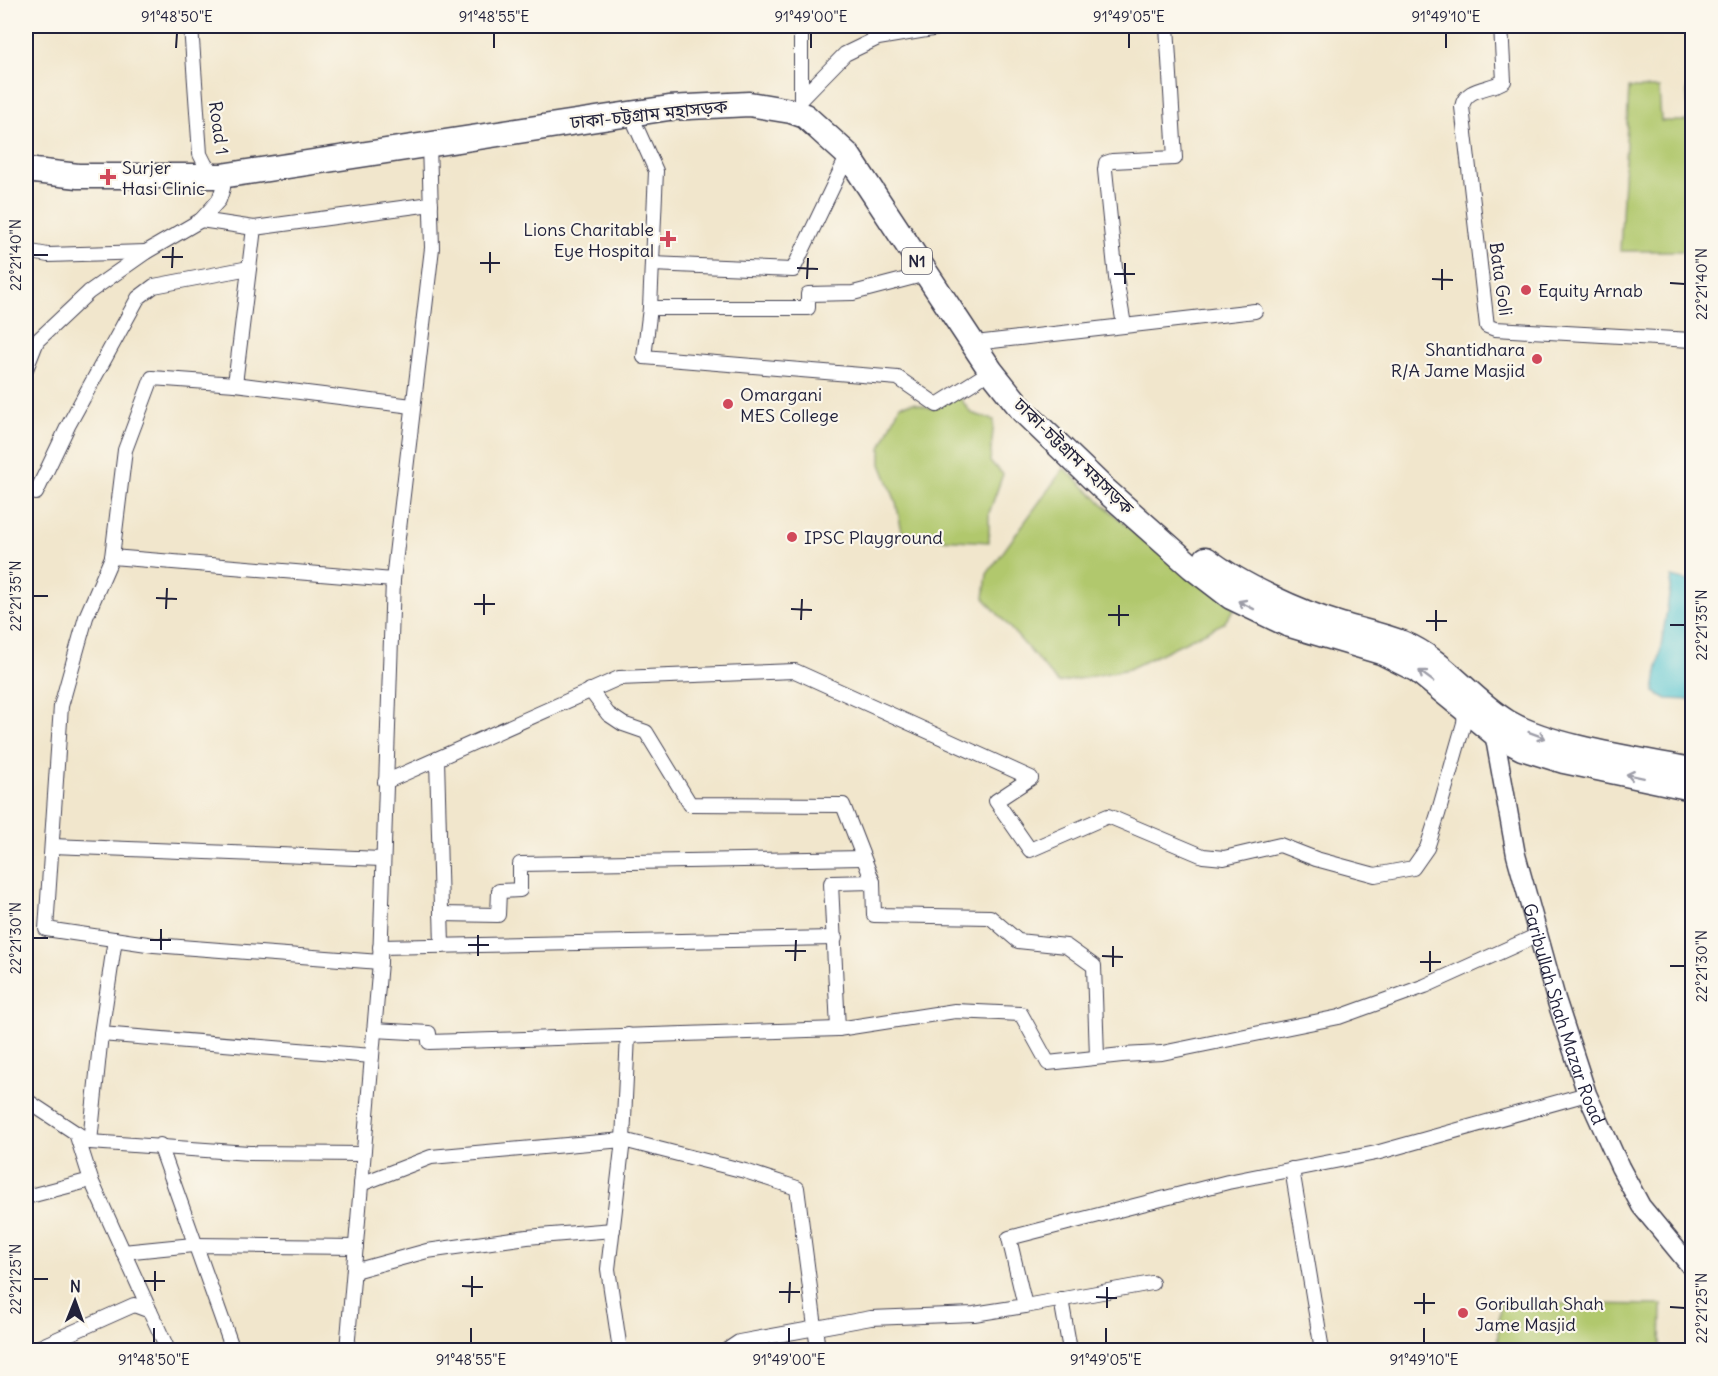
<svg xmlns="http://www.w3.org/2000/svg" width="1718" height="1376" viewBox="0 0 1718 1376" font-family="Delius,'Noto Sans Bengali',sans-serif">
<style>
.green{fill:#b1c86d;stroke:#6a7554;stroke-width:1.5}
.water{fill:#58c5d0;stroke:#3d7486;stroke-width:1.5}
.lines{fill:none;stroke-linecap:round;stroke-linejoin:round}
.minor-casing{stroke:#413f51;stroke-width:16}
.tertiary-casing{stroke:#413f51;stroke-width:21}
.trunk-casing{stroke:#413f51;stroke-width:27}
.minor{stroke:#fff;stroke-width:14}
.tertiary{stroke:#fff;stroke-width:18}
.trunk{stroke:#fff;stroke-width:24}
.oneway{stroke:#9c9ca7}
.ticks{fill:none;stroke:#22223b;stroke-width:2}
.poi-dot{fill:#d1495b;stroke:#fbf7ec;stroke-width:2}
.labels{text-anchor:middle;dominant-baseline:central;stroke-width:4.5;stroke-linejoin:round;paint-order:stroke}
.shield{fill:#fbf7ec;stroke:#636270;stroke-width:1.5}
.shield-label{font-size:16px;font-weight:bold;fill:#22223b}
.street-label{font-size:18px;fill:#22223b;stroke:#fbf7ec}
.poi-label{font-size:18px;fill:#22223b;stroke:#fbf7ec;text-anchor:start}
.neatline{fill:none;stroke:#22223b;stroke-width:2}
.ticks-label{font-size:15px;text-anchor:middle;fill:#22223b}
</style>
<rect width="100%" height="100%" fill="#fbf7ec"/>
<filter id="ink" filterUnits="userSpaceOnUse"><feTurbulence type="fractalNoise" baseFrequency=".0167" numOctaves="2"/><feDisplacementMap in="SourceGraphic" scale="12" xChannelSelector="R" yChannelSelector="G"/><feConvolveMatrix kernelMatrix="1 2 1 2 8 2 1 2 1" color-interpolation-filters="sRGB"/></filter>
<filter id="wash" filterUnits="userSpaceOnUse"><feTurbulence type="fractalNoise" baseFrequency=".008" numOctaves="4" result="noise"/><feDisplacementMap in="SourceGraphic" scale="24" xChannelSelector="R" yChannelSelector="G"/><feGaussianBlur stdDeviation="1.35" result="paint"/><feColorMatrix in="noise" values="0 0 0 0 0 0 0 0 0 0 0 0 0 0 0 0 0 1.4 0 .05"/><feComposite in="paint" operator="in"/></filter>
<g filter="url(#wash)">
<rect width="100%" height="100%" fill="#f1e6cc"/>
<g class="green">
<path d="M1629,88H1659L1661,121H1689L1687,88L1692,89V251H1620Z"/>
<path d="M958,395L971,413L994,420L990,462L1003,474L989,513V542L903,537L896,502L881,464V448L900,405L914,403L933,409Z"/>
<path d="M1064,468L1142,540L1235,608L1224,623L1129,669L1058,683L984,598L987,574Z"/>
<path d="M1500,1303L1662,1305L1661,1350H1497Z"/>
</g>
<path class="water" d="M1672,577L1692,582V700L1667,699L1654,692Z"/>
</g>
<g filter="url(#ink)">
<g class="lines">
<defs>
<g id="minor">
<path d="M1501,26L1504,81C1490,90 1465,87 1462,107L1487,326L1495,329L1692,340"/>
<path d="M801,99L845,54L878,38L950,26"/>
<path d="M801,99V26"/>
<path d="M630,113L656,171L650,308L644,357L898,378L937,405L991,371"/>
<path d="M201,220L254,228"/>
<path d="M26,251L48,255L146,252"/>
<path d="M652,264L793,270L848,155"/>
<path d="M650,308H808V294L853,293L926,274"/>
<path d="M1124,325L1116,278L1105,170L1106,163L1112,161L1175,158L1167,26"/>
<path d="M976,349L984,342L1255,311"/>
<path d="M26,369L37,341L89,292L146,252L201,220L219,200L223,188L221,176L206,166L200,154L191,26"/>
<path d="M235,384L254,228L431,204"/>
<path d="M36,493L68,426L138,298L154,286L249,268"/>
<path d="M112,557L393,580"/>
<path d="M590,690L608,714L623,724L646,732L690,804L843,805L873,882"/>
<path d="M437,759L442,946"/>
<path d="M385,782L619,678L795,671L1031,778L996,801L1030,850L1108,816L1203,856L1224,858L1280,845L1316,859L1375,875L1413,868L1427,848L1438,814L1464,723L1465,710"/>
<path d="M52,846L382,859"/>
<path d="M441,914L498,915L499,891L520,890V864L863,858"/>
<path d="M380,947L835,938"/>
<path d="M380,962L154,945L46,929L61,706L86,617L112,557L125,450L152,378L235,384L412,406"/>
<path d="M838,1029L831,883L873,882L874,915L990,917L1018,941L1066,946L1094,966L1097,1057"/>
<path d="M374,1030L429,1033V1042L838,1029L955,1011L1021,1014L1048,1063L1122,1055L1162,1053L1339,1017L1425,986L1538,935"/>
<path d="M101,1034L372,1056"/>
<path d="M26,1100L76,1133"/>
<path d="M90,1142L101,1034L115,939"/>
<path d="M160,1145L233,1350"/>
<path d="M1292,1169L1322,1350"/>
<path d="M361,1184L431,1157L623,1140L745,1171L797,1188L818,1350"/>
<path d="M26,1197L91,1180"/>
<path d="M123,1252L193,1245L356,1247"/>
<path d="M354,1271L427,1251L527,1237L613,1230"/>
<path d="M1061,1299L1070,1350"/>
<path d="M1025,1306L1152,1283"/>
<path d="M150,1311L91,1180L76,1133L90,1142L249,1153L363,1154"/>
<path d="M33,1350L134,1305L150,1311L168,1350"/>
<path d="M347,1350L380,962L393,580L432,248L429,143"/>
<path d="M620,1350L608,1269L623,1140L628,1035"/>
<path d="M727,1350L739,1342L871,1318L974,1314L1025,1306L1009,1238L1228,1182L1376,1153L1587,1094"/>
</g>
<g id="tertiary">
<path id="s1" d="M1494,733L1516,855L1556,999L1587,1094L1620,1167L1641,1206L1692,1268"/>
</g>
<g id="trunk">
<path d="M26,170L78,176H221L669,108L749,104L791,111L805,116L848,155L991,371L1023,411L1104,489L1192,567L1231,597L1287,624L1381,652L1417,670L1494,733L1522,748L1564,761L1692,788"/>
<path d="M1206,559C1239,585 1300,613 1341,625C1361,631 1382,635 1402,643C1444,660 1469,699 1507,722C1551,748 1641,760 1692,770"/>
</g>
</defs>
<use href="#minor" class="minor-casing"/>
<use href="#tertiary" class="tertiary-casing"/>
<use href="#trunk" class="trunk-casing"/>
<use href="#minor" class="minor"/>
<use href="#tertiary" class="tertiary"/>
<use href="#trunk" class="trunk"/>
</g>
<defs><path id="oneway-shaft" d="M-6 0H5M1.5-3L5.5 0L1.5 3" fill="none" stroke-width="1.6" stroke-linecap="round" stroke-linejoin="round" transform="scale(1.5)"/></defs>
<g class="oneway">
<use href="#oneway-shaft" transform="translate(1246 605) rotate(-153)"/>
<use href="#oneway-shaft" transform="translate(1426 676) rotate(-143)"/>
<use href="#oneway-shaft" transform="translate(1537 735) rotate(20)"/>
<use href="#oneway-shaft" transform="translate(1635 776) rotate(-168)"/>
</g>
</g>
<path class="ticks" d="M176,48L177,33M494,48V33M811,48V33M1129,48V33M1446,48V33M33,255H48M162,257H183M480,263H500M172,268L173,247M797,268L818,269M490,273V252M1114,274H1135M807,279L808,258M1432,279L1453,280M1670,283L1685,284M1125,284V263M1442,290V269M33,596H48M156,598L177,599M474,604H495M166,609L167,588M791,609L812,610M484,615V594M1108,615H1129M801,620L802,599M1426,621H1447M1670,625H1685M1119,626V605M1436,631V610M33,938H48M150,940H171M468,945H489M161,950V929M785,951H806M478,956V935M1102,956L1123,957M795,961L796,940M1420,962H1441M1670,966H1685M1113,967V946M1430,972V951M33,1279H48M144,1281H165M462,1286L483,1287M155,1291V1271M779,1292H800M472,1297V1276M1096,1297L1117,1298M789,1303L790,1282M1414,1303H1435M1670,1307L1685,1308M1107,1308V1287M1424,1314V1293M154,1343V1328M471,1343V1328M789,1343V1328M1106,1343V1328M1424,1343V1328"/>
<g class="poi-dot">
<path d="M105 168h6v6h6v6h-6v6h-6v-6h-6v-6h6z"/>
<path d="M665 230h6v6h6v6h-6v6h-6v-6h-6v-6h6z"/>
<circle cx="1526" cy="290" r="6"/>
<circle cx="1537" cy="359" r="6"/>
<circle cx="728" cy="404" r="6"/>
<circle cx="792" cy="537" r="6"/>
<circle cx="1463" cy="1313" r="6"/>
</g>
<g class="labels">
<rect class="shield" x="902" y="248" width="30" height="26" rx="4.5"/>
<g class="shield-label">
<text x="917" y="261">N1</text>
</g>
<g class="street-label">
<text transform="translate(649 114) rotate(-6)">ঢাকা-চট্টগ্রাম মহাসড়ক</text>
<text transform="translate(219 128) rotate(82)">Road 1</text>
<text transform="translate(1501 279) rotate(82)">Bata Goli</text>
<text transform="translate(1074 456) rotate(44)">ঢাকা-চট্টগ্রাম মহাসড়ক</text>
<text stroke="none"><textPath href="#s1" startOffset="290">Garibullah Shah Mazar Road</textPath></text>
</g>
<g class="poi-label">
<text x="122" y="167">Surjer<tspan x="122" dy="21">Hasi Clinic</tspan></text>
<text x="654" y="229" text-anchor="end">Lions Charitable<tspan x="654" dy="21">Eye Hospital</tspan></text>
<text x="1538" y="290">Equity Arnab</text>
<text x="1525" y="349" text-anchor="end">Shantidhara<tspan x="1525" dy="21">R/A Jame Masjid</tspan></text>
<text x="740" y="394">Omargani<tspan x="740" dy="21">MES College</tspan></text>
<text x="804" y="537">IPSC Playground</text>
<text x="1475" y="1303">Goribullah Shah<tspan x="1475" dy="21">Jame Masjid</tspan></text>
</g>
</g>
<rect width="1718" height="1376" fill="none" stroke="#fbf7ec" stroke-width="66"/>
<g transform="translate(75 1301) rotate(1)" stroke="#fbf7ec" stroke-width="4.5" paint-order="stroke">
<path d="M0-4.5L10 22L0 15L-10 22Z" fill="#22223b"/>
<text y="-9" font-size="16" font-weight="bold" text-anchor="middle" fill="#22223b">N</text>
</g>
<rect x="33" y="33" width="1652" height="1310" class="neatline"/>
<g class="ticks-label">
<text x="177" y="22">91°48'50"E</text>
<text x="494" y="22">91°48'55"E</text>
<text x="811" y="22">91°49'00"E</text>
<text x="1129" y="22">91°49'05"E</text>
<text x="1446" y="22">91°49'10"E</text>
<text transform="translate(16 255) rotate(-90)" y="5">22°21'40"N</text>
<text transform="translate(1702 284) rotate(-90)" y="5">22°21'40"N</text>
<text transform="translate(16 596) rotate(-90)" y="5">22°21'35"N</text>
<text transform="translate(1702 625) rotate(-90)" y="5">22°21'35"N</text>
<text transform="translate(16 938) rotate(-90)" y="5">22°21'30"N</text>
<text transform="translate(1702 966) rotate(-90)" y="5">22°21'30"N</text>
<text transform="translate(16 1279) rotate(-90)" y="5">22°21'25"N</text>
<text transform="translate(1702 1308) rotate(-90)" y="5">22°21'25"N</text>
<text x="154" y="1365">91°48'50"E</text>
<text x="471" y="1365">91°48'55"E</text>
<text x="789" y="1365">91°49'00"E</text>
<text x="1106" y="1365">91°49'05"E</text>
<text x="1424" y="1365">91°49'10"E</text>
</g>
</svg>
